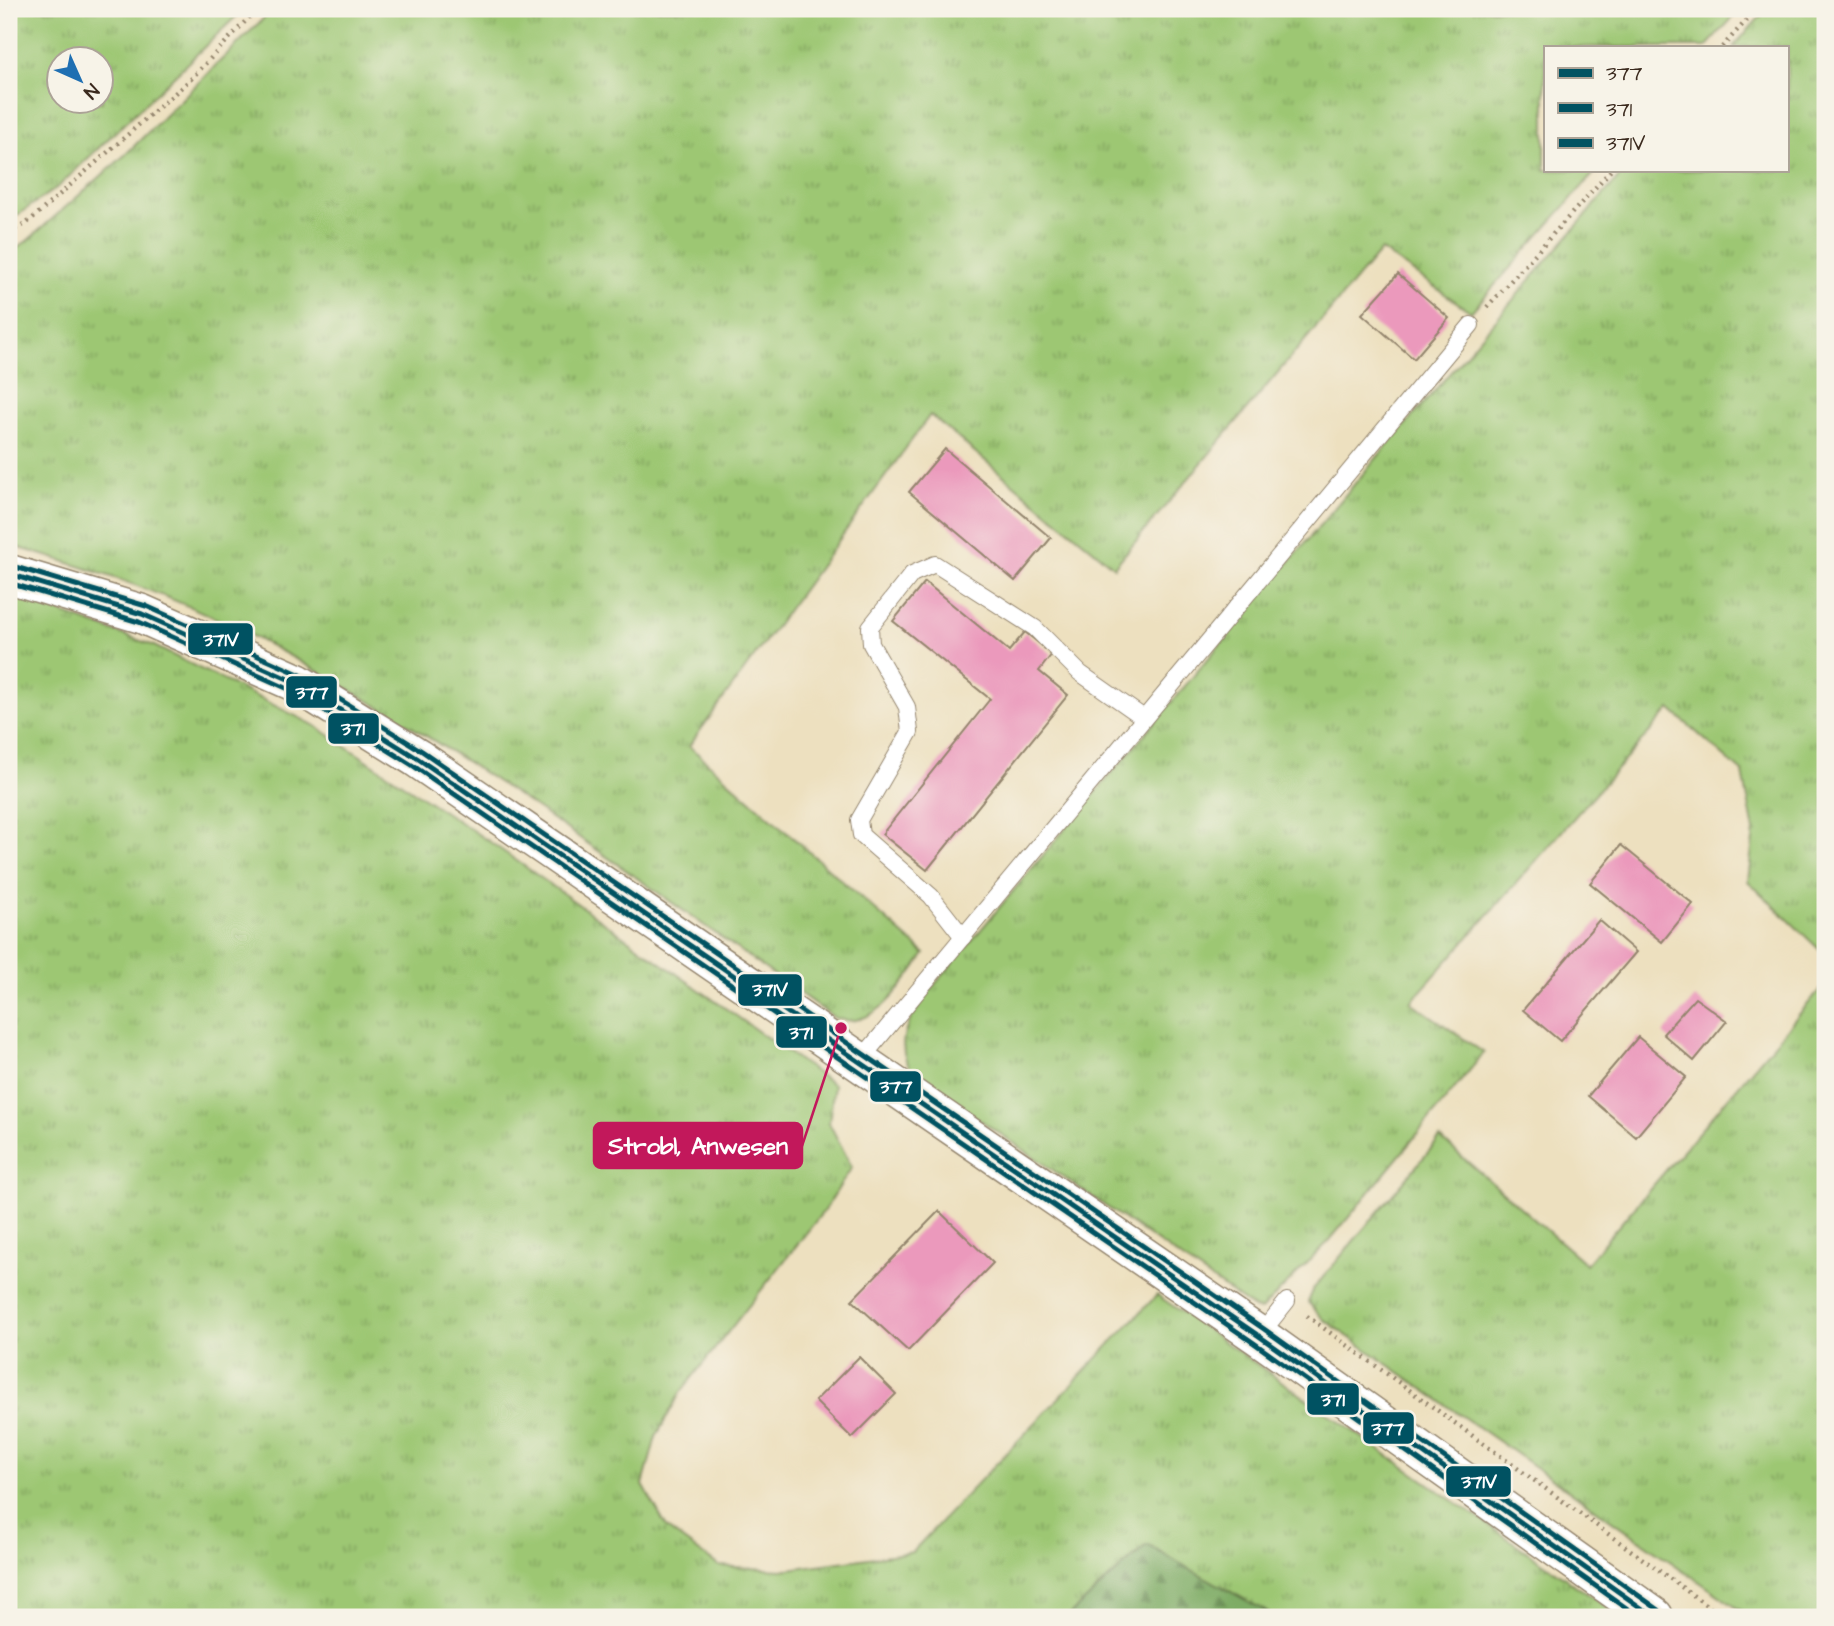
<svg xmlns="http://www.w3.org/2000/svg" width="1834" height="1626" viewBox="0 0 1834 1626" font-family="'Architects Daughter',sans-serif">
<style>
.grass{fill:url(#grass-tufts);stroke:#6c7848;stroke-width:2;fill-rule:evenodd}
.forest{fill:url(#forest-firs);stroke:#5c6b42;stroke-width:2}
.building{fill:#eb99bc}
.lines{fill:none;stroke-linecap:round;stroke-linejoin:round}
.service-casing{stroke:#94856e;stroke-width:18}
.secondary-casing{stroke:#94856e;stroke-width:41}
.path{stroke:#94856e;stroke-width:4.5;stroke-dasharray:2 5;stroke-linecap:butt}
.service{stroke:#fff;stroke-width:16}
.secondary{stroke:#fff;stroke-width:38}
.bus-1-casing{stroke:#f7f3e8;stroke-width:10}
.bus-2-casing{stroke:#f7f3e8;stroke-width:10}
.bus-3-casing{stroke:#f7f3e8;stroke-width:10}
.bus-1{stroke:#005262;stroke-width:5}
.bus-2{stroke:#005262;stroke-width:5}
.bus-3{stroke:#005262;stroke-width:5}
.leader{fill:none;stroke:#c2185b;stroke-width:2.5}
.callout-dot{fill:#c2185b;stroke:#f7f3e8;stroke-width:2.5}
.callout{fill:#c2185b;stroke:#c2185b;stroke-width:2.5}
.callout-label{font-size:24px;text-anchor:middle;font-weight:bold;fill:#fff}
.line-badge{stroke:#f7f3e8;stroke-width:2.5}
.badge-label{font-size:19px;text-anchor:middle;font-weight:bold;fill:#fff}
</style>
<defs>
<pattern id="grass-tufts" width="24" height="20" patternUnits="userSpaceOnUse" patternTransform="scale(1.75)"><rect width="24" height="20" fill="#9dc773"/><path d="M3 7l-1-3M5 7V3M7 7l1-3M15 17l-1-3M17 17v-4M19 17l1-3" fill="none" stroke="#81a25e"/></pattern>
<pattern id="forest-firs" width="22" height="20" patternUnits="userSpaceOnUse" patternTransform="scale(1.75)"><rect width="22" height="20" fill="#7eac65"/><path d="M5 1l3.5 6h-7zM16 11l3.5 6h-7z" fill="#688c53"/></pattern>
</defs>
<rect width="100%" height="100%" fill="#f7f3e8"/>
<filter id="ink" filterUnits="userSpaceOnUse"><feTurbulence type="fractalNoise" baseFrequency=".0143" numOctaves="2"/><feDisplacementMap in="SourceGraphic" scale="14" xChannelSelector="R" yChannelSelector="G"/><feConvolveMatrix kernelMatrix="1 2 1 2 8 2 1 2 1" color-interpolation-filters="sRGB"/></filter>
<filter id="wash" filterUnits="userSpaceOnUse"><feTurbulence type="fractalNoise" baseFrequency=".00686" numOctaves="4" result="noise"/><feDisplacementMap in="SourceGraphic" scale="28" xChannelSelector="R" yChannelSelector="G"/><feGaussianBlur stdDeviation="1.57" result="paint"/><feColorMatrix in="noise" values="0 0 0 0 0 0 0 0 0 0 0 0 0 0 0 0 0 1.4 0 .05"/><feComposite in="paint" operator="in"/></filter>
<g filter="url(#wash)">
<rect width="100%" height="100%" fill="#ede0bf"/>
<g class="grass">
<path d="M9,9H244L59,186L9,221ZM60,60H102V102H60Z"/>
<path d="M273,9H1741L1706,47H1545V170H1597L1471,312L1381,250L1114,567L930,415L689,746L925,954C905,982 875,1032 835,1018C646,886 461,744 256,638C178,597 93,569 9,545V253L27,241L125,155Z"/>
<path d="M1767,9H1825V955L1748,881L1754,831L1743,773L1670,709L1411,1002L1484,1053L1330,1240L1261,1310L1255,1309L915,1075C889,1043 911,1018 931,989L1368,468L1625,170H1787V47H1733Z"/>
<path d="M9,594L152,645L314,725L493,844L834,1085L829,1123L852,1167L826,1208L680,1393L656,1437L643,1485L667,1528L719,1566L781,1570L912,1552L1157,1295L1621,1617H1276L1147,1545L1067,1617H9Z"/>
<path d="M1825,984V1617H1750L1323,1319L1308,1302L1314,1288L1440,1138L1586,1264Z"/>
</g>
<path class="forest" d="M1147,1545L1276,1617H1067Z"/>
<g id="blocks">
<g class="building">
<path d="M1398,274L1449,318L1414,359L1362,314Z"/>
<path d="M945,449L1051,538L1015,581L909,492Z"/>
<path d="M925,582L1009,651L1025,632L1052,654L1039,671L1068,695L927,870L882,834L990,699L893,621Z"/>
<path d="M1621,845L1693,904L1662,942L1590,883Z"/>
<path d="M1599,920L1636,952L1560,1041L1523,1010Z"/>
<path d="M1695,998L1727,1021L1694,1061L1663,1034Z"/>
<path d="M1638,1037L1686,1077L1636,1137L1588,1096Z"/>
<path d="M939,1211L993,1263L908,1351L852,1300Z"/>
<path d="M859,1357L896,1394L852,1438L815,1401Z"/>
</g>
</g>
</g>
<g filter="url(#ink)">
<use href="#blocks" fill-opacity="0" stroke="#94856e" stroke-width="2"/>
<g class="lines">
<defs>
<g id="service">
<path d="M963,937L931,896L861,835L859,820L910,732L907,707L871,644L870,627L912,574L935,564L1035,628L1080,673L1144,718"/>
<path d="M858,1063L1471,325"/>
<path d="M1259,1336L1287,1301"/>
</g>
<path id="secondary" d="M9,574L142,614L297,683L417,758L1259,1336L1654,1617"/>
</defs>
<use href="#service" class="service-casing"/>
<use href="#secondary" class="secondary-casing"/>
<g class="path">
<path d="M1722,47L1757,9"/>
<path d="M9,232L26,224L192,78L257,9"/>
<path d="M1487,307L1611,170"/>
<path d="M1307,1316L1723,1617"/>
</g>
<use href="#service" class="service"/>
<use href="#secondary" class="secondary"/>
<defs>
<path id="bus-1" d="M9,574L142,614L297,683L417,758L1259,1336L1654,1617"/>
<path id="bus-2" d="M9,583L139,622L293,691L412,765L1254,1343L1639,1617"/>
<path id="bus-3" d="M12,566L146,606L301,675L422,751L1264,1329L1659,1610"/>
</defs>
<use href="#bus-1" class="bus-1-casing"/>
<use href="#bus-2" class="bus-2-casing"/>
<use href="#bus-3" class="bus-3-casing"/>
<use href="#bus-1" class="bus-1"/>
<use href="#bus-2" class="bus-2"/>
<use href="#bus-3" class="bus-3"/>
</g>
</g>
<path class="leader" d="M841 1028L802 1146"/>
<circle class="callout-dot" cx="841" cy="1028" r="7"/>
<rect class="callout" x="594" y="1123" width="208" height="45" rx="7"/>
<g class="callout-label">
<text x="698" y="1154">Strobl, Anwesen</text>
</g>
<g class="line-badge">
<rect x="187" y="622" width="67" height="34" rx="7" fill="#005262"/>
<rect x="285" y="675" width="53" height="34" rx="7" fill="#005262"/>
<rect x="327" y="712" width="53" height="33" rx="7" fill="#005262"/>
<rect x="737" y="973" width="66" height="34" rx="7" fill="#005262"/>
<rect x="775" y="1015" width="53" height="34" rx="7" fill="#005262"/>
<rect x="869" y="1070" width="53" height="33" rx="7" fill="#005262"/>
<rect x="1306" y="1382" width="54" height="34" rx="7" fill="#005262"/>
<rect x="1362" y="1411" width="53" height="34" rx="7" fill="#005262"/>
<rect x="1445" y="1465" width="67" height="33" rx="7" fill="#005262"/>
</g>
<g class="badge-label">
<text x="221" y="646">371V</text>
<text x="312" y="699">377</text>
<text x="353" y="735">371</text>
<text x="770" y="996">371V</text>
<text x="801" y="1039">371</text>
<text x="896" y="1093">377</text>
<text x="1333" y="1406">371</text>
<text x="1388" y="1435">377</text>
<text x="1479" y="1488">371V</text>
</g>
<rect width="1834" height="1626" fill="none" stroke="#f7f3e8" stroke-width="35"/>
<rect x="1544" y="46" width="245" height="126" fill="#f7f3e8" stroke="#aca397" stroke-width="2"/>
<rect x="1558" y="68" width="35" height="10" fill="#005262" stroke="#aca397" stroke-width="2"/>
<text x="1606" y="80" font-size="21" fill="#3b2a1e">377</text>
<rect x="1558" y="103" width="35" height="10" fill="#005262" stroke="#aca397" stroke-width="2"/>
<text x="1606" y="116" font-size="21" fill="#3b2a1e">371</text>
<rect x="1558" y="138" width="35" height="10" fill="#005262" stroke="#aca397" stroke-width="2"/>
<text x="1606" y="150" font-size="21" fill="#3b2a1e">371V</text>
<g transform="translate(80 80) rotate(135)"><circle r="33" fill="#f7f3e8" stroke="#aca397" stroke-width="2"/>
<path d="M0-5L12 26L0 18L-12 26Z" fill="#1f6fb2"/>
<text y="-10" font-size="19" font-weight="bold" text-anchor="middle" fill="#3b2a1e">N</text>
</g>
</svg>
